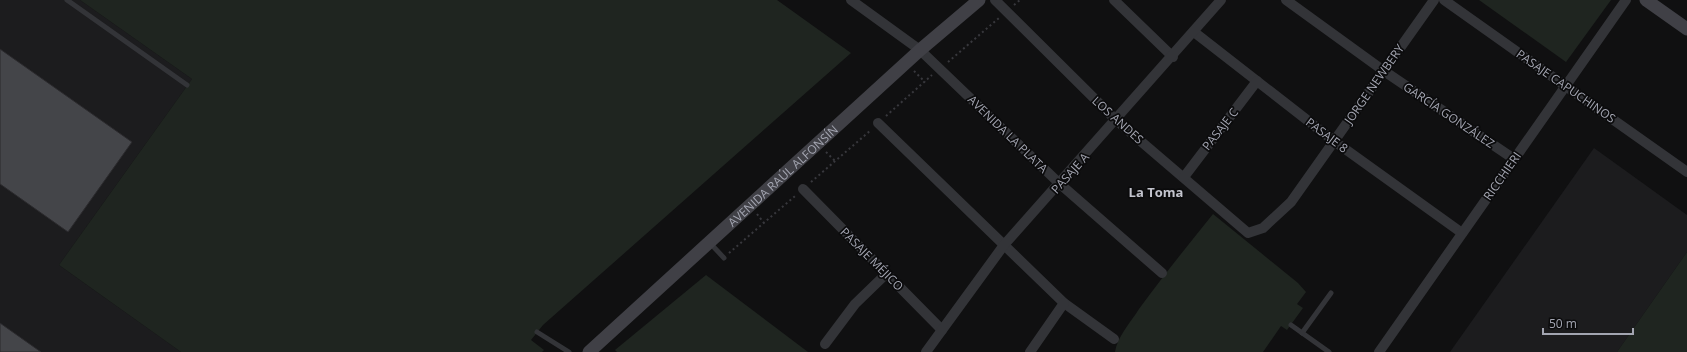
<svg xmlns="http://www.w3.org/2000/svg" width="1687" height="352" viewBox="0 0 1687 352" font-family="'Open Sans',sans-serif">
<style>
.built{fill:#1c1c1e}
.green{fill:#1f2520}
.building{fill:#444549;stroke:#2b2a2d}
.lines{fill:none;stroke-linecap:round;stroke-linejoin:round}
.path{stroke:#38383d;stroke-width:2;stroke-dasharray:2 3;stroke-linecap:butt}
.lane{stroke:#333438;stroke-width:5}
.street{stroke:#333438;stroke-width:10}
.secondary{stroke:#404046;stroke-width:13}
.labels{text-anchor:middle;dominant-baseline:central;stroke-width:3.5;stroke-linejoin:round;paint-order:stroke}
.street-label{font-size:12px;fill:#a3a5b1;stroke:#0b0b0c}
.neighbourhood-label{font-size:13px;font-weight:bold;fill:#c3c4cd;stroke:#0b0b0c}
</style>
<rect width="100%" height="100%" fill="#101011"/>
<g class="built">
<path d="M0,0H80L192,79L59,265L181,352H0Z"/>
<path d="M1594,148L1687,215V252L1617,352H1450Z"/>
</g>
<g class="green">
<path d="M80,0H777L851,53L543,325L531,340L544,350L542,352H181L59,265L192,79Z"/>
<path d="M1479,0H1611L1566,62Z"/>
<path d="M1213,214L1298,283L1306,292L1297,304L1303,308L1287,330L1281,326L1263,352H1115C1117,337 1131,322 1139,309C1163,276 1188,245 1213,214Z"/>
<path d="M1687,252V352H1617Z"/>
<path d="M706,275L808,352H617L615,350Z"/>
</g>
<g class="building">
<path d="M0,49L132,142L68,232L0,184Z"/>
<path d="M0,323L41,352H0Z"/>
</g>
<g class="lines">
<g class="path">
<path d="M1014,5L1020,0"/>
<path d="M948,62L999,18"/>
<path d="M914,71L925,82"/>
<path d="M886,116L932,75"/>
<path d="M826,152L835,161"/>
<path d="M811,182L871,130"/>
<path d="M757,214L764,223"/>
<path d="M729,253L795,196"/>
</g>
<g class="lane">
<path d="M67,0L187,85"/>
<path d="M710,243L724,258"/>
<path d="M1291,325L1329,352"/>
<path d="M537,332L569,352"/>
<path d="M1302,333L1331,293"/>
</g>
<g class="street">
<path d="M851,0L920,50L1060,184L1162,273"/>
<path d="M995,0L1116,120L1248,233L1263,228L1291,202L1434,0"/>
<path d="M1114,0L1173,57"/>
<path d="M1286,0L1384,71L1514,159"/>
<path d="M1444,0L1687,172"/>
<path d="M1194,32L1334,141L1462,233"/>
<path d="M878,123L1064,303L1114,339"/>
<path d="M1184,177L1257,81"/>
<path d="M803,189L942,330"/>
<path d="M825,344L855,304L886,274"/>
<path d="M926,352L1004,245L1221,0"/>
<path d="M1030,352L1064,303"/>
<path d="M1379,352L1626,0"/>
</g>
<g class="secondary">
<path d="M1646,0L1687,29"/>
<path id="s1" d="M589,352L920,50L979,0"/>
</g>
</g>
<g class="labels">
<g class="street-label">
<text transform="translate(1374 84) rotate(-55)">JORGE NEWBERY</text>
<text transform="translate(1566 86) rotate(35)">PASAJE CAPUCHINOS</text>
<text transform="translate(1449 115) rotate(34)">GARCÍA GONZÁLEZ</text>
<text transform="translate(1118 120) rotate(42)">LOS ANDES</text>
<text transform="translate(1220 129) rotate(-52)">PASAJE C</text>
<text transform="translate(1008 134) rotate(44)">AVENIDA LA PLATA</text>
<text transform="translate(1327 135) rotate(37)">PASAJE 8</text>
<text transform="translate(1070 173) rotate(-48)">PASAJE A</text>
<text stroke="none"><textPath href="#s1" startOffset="262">AVENIDA RAÚL ALFONSÍN</textPath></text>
<text transform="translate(1502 176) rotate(-55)">RICCHIERI</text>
<text transform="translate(872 259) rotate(45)">PASAJE MÉJICO</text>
</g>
<g class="neighbourhood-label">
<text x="1156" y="192">La Toma</text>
</g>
</g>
<path d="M1543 328v6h90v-6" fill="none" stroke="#a3a5b1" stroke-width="2"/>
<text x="1549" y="328" font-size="12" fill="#a3a5b1" stroke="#0b0b0c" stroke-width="3" paint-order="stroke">50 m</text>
</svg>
